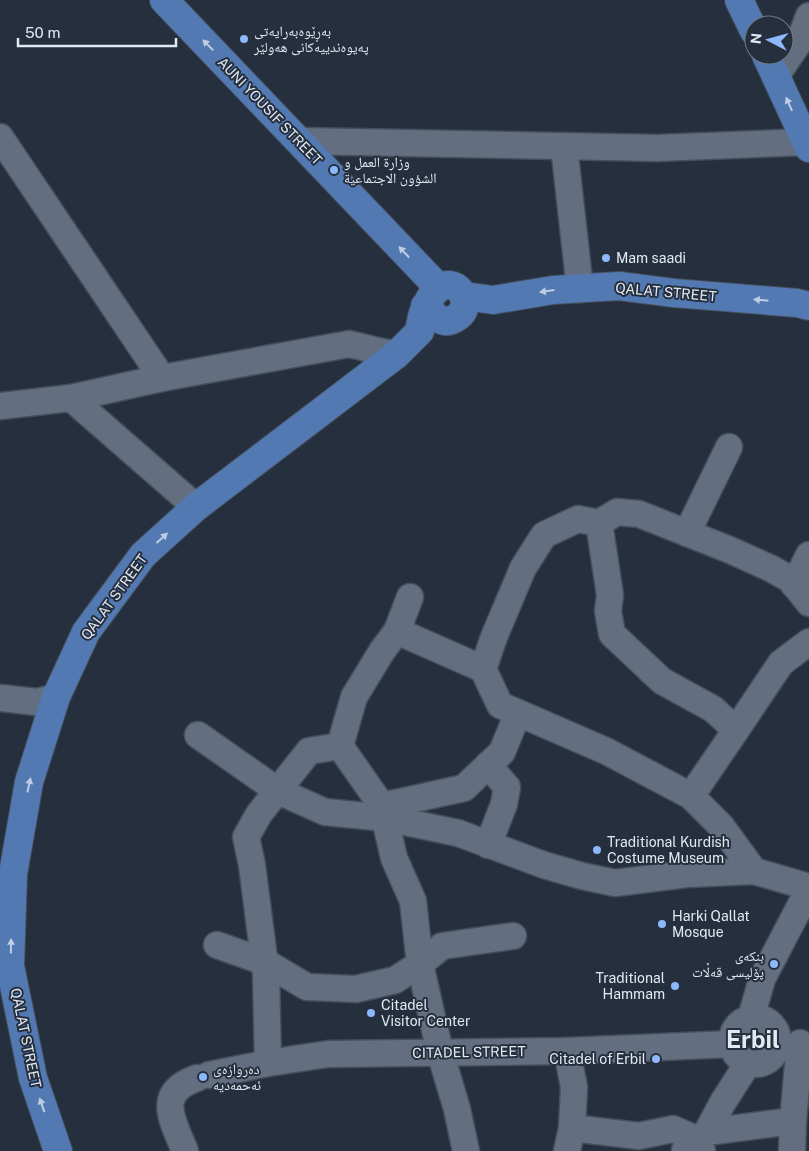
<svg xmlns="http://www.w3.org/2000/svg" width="809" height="1151" viewBox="0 0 809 1151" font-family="'Public Sans','Noto Naskh Arabic',sans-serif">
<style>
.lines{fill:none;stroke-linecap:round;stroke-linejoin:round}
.minor-casing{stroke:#454e5b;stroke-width:29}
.major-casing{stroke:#454e5b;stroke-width:30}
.minor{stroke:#636f81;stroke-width:26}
.major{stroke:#5379b3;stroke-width:28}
.oneway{fill:#becde3}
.poi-dot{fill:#8db9fc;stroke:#252f3e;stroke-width:2}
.labels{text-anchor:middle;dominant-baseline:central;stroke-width:4;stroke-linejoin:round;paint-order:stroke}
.poi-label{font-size:14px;fill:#e2e9f3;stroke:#252f3e;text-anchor:start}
.street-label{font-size:14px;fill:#e2e9f3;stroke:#252f3e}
.town-label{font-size:24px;font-weight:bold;fill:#e2e9f3;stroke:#252f3e}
</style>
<rect width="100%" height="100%" fill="#252f3e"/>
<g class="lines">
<defs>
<g id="minor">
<path d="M776,76L799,42L809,16"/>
<path d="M0,137L162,378"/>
<path d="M300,141L657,148L806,142"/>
<path d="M564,146L580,289"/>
<path d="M71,398L196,507"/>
<path d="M0,406L71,398L162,378L349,344C365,347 380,353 397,354"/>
<path d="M599,523L610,595L608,611L612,634L662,681L713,709L736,730L691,796L721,826L754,871L809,887"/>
<path d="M687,533L729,447"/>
<path d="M794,585L809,555"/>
<path d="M397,631L410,597"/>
<path d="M0,698L37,702L56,697"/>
<path d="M736,730L781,663L809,642"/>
<path d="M198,735L278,791L325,812L386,818L458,833L544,865L582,876L615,883L687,874L754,871"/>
<path d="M691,796L606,751L500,705L483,669L494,637L523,568L544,535L578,519L599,523L617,512L639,514L730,550L770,568L790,579L809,603"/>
<path d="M382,806L464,788L502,752L518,713"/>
<path d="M488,845L504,804L507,787L488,765"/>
<path d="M217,945L265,962L307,987L356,989L395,980L420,964L442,946L513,936"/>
<circle cx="755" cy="1041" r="23"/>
<path d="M751,1018L762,979L809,889"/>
<path d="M268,1063L266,974L252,865L246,837L259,814L309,751L340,746"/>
<path d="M209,1075L268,1063L328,1054L567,1051L732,1044"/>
<path d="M572,1128L639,1136L673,1129L698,1140L702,1151"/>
<path d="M707,1132L793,1121"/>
<path d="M685,1150L707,1132L723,1102L748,1063"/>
<path d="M185,1151C173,1121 154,1093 197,1078"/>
<path d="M466,1151L457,1109L440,1052L420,964L413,901L394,858L382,806L340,746L354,697L382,651L397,631L483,669"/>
<path d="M567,1151L572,1128L574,1087L567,1051"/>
<path d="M792,1151L793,1121L800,1043"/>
</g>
<g id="major">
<path d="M164,0L438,287"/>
<path d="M739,0L754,31"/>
<path d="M766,55L809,148"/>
<path d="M464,296L493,300L553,290L619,286L674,293L797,303L809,306"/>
<path d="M58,1151L33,1078L10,966L13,874L29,782L56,697L86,632L143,555L196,507L397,354L420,331C420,321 423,311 428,302C449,261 482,305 454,319C442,326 433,314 425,306"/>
</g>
</defs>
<use href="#minor" class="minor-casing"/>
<use href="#major" class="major-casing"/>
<use href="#minor" class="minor"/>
<use href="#major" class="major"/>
</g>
<defs><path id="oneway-solid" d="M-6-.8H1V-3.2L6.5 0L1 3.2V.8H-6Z" transform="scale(1.25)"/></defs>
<g class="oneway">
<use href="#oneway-solid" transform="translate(208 45) rotate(-134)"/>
<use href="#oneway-solid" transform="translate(789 104) rotate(-114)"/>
<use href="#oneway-solid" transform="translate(404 252) rotate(-133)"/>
<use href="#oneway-solid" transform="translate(547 291) rotate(172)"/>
<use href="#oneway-solid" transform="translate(761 300) rotate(-175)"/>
<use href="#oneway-solid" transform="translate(162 538) rotate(-42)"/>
<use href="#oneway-solid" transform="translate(29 785) rotate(-78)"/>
<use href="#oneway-solid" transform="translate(11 946) rotate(-89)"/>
<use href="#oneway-solid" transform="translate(42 1105) rotate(-109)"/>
</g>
<g class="poi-dot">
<circle cx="244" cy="39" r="5"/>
<circle cx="334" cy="170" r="5"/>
<circle cx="606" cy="258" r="5"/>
<circle cx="597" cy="850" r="5"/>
<circle cx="662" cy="924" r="5"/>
<circle cx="774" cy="964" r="5"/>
<circle cx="675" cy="986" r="5"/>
<circle cx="371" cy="1013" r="5"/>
<circle cx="656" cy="1059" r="5"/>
<circle cx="203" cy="1077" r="5"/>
</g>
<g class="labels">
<g class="poi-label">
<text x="254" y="31">بەڕێوەبەرایەتی<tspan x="254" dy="16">پەیوەندییەکانی هەولێر</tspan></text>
<text x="344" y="162">وزارة العمل و<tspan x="344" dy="16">الشؤون الاجتماعية</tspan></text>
<text x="616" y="258">Mam saadi</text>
<text x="607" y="842">Traditional Kurdish<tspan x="607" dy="16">Costume Museum</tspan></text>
<text x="672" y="916">Harki Qallat<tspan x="672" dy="16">Mosque</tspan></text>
<text x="764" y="956" text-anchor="end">بنکەی<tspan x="764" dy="16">پۆلیسی قەڵات</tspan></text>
<text x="665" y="978" text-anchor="end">Traditional<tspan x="665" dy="16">Hammam</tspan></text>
<text x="381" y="1005">Citadel<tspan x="381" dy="16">Visitor Center</tspan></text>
<text x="646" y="1059" text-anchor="end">Citadel of Erbil</text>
<text x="213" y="1069">دەروازەی<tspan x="213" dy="16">ئەحمەدیە</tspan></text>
</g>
<g class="street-label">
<text transform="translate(270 111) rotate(46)">AUNI YOUSIF STREET</text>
<text transform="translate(666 292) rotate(5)">QALAT STREET</text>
<text transform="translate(114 597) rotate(-54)">QALAT STREET</text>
<text transform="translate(26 1038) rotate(78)">QALAT STREET</text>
<text transform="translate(469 1052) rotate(-1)">CITADEL STREET</text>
</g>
<g class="town-label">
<text x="753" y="1039">Erbil</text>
</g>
</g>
<g transform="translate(769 40) rotate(276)"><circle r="24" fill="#252f3e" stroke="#717986"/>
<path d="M0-4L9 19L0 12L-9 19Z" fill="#8db9fc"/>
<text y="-8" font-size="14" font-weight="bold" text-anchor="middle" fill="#e2e9f3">N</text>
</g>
<path d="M18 38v8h158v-8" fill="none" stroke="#e2e9f3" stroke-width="2.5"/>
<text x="25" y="38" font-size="15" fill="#e2e9f3" stroke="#252f3e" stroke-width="4" paint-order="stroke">50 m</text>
</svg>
